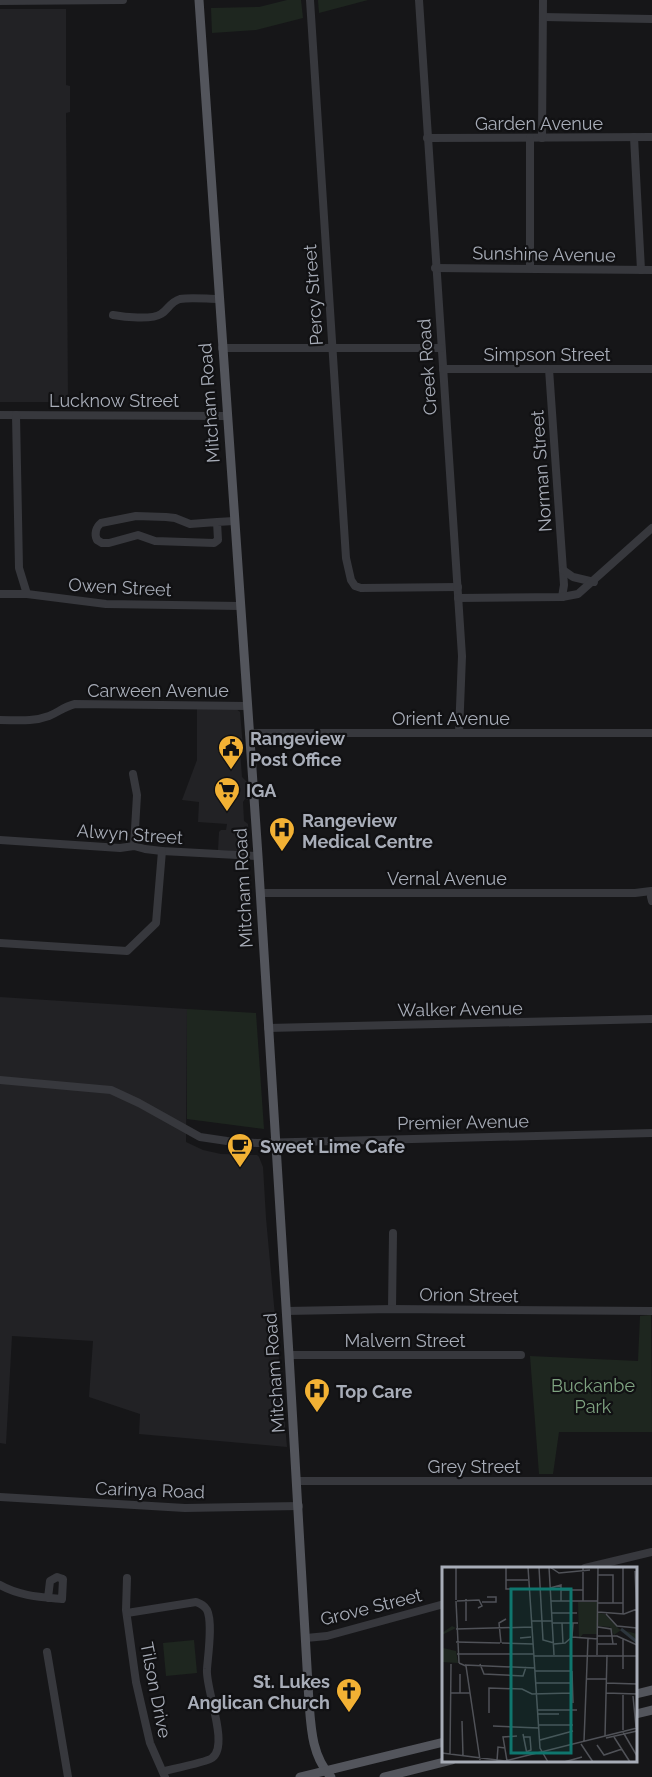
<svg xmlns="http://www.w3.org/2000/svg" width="652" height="1777" viewBox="0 0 652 1777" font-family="Raleway,sans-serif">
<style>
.built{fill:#222225}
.green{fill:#1e261f}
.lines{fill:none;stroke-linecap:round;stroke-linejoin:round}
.minor{stroke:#37383d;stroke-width:8}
.major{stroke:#53555c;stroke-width:9}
.labels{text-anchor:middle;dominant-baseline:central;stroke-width:4.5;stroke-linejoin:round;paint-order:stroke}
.street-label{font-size:18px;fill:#a8adb8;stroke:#111113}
.poi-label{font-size:18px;font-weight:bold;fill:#a8adb8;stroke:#111113;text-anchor:start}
.park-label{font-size:18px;fill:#7fa381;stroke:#111113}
.inset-river{fill:none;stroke:#2c353c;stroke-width:3}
.inset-road{fill:none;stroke:#505258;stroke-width:1.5}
.view{fill:#0f766e;fill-opacity:0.15;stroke:#0f766e;stroke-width:3}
.inset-edge{fill:none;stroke:#a8adb8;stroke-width:3}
</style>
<rect width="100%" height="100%" fill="#161618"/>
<g class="built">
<path d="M0,9H66V85L70,86V112L66,113L68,402H0Z"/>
<path d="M197,709H236L240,712L243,747L240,750L242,777L247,782L248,800L245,799L243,802L244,821L248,824L249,846L245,852L218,850L219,832L221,830H226L227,824L198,822L199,802L182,800L197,760Z"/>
<path d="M0,997L187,1009L186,1142L203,1150L221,1154L257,1155L259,1157L263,1167L266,1218L287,1447L139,1434L140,1414L89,1397L93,1341L12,1336L6,1444L0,1443Z"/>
</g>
<g class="green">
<path d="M287,0H301L303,18L256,30L212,33L211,8L259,7Z"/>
<path d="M318,0H368L319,13Z"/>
<path d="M187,1009L256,1013L264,1129L187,1119Z"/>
<path d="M651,1315L652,1432H559L553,1474H539L530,1356L638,1361L640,1316Z"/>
<path d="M194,1640L197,1673L166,1676L163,1643Z"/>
</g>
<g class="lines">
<g class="minor">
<path d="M310,0L346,558L351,580L355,586L361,588L458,587"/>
<path d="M419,0L462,656L459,733"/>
<path d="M0,1L123,0"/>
<path d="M543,17L652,19"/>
<path d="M634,137L641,270"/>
<path d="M427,138L652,137"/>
<path d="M530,138V268"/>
<path d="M542,138L543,0"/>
<path d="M435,268L652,270"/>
<path d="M113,315C124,317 152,320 161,314C168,310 170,302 180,299C191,297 207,299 219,299"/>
<path d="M222,348H441"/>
<path d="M443,369H652"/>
<path d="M549,369L564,585L562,597"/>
<path d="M0,415L227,416"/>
<path d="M16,415L19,568L27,594"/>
<path d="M217,522L190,524L175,518L166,517L136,516L101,523C96,527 94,534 97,540L102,543H109L138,535L155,541L214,543L218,540L217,522L234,521"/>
<path d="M563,570L573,577L594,582"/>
<path d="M0,594H27L106,604L240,606"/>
<path d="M458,598L562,597L578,594L652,528"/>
<path d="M0,720C17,720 33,722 49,716C59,712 63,707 75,704L247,706"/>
<path d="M249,733H652"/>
<path d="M133,774L137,795L134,846"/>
<path d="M0,840L120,848L134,846L145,849L162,851L258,856"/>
<path d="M260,893H635L651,891"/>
<path d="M651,897L652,901"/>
<path d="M0,943L127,951L156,923L162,851"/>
<path d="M268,1028L652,1019"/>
<path d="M0,1080L111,1090L139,1103L200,1137L227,1141L257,1143L652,1133"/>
<path d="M392,1309L393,1233"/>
<path d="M286,1311L392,1309L652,1311"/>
<path d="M289,1355H521"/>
<path d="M297,1481H652"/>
<path d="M0,1497L185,1508L299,1506"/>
<path d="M585,1568L652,1552"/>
<path d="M127,1578L126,1610L136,1682L150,1743L165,1777"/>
<path d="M0,1585C19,1596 41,1597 62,1599L63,1579L57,1577L50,1581L48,1598"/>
<path d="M127,1613L196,1602C201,1604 204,1605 207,1610C213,1622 208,1655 207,1669C205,1689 230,1745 212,1758C207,1762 172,1769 164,1771"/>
<path d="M306,1638L327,1636L444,1604"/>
<path d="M47,1652L68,1777"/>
</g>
<g class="major">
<path d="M199,0L258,856L289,1355L309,1702C311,1729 312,1756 331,1777"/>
<path d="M636,1694L652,1690"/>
<path d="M636,1714L652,1710"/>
<path d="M300,1777L444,1742"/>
<path d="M384,1777L452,1760"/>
</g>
</g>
<defs>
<symbol id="civic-pin" viewBox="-11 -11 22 30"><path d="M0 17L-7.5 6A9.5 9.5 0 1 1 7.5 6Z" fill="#f2b134" stroke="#111113"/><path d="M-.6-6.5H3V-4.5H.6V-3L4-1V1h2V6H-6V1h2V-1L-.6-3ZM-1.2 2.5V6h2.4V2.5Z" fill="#111"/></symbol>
<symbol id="supermarket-pin" viewBox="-11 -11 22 30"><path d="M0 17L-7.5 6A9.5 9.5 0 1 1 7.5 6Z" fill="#f2b134" stroke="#111113"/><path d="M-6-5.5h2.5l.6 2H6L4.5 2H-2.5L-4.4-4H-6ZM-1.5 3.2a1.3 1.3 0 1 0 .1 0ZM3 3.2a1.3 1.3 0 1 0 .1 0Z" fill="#111"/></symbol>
<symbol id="hospital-pin" viewBox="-11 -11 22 30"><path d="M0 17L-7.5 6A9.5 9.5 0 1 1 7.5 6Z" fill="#f2b134" stroke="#111113"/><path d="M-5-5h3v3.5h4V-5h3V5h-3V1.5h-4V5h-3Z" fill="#111"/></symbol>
<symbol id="cafe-pin" viewBox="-11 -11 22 30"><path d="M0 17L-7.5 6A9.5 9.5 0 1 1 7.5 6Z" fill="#f2b134" stroke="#111113"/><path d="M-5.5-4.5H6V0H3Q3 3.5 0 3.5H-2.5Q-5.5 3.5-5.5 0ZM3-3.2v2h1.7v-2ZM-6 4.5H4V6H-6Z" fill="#111"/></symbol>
<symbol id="church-pin" viewBox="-11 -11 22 30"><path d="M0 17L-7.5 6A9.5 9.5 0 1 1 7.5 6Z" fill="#f2b134" stroke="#111113"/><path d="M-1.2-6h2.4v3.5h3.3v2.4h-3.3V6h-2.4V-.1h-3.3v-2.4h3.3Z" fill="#111"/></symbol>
</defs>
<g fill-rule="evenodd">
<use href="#civic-pin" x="216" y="733" width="30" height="40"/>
<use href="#supermarket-pin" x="212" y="775" width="30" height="40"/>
<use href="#hospital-pin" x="267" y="815" width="30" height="40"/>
<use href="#cafe-pin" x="225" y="1131" width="30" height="40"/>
<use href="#hospital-pin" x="302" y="1376" width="30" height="40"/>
<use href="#church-pin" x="334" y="1676" width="30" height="40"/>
</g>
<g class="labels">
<g class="street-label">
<text x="539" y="123">Garden Avenue</text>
<text transform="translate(544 254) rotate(1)">Sunshine Avenue</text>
<text transform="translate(313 295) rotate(-94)">Percy Street</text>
<text x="547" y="354">Simpson Street</text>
<text transform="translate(427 367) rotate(-94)">Creek Road</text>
<text x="114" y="400">Lucknow Street</text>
<text transform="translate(209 403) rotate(-94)">Mitcham Road</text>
<text transform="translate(541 471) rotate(-94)">Norman Street</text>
<text transform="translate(120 587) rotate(3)">Owen Street</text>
<text x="158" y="690">Carween Avenue</text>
<text x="451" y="718">Orient Avenue</text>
<text transform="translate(130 834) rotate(4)">Alwyn Street</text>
<text x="447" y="878">Vernal Avenue</text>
<text transform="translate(243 888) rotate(-93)">Mitcham Road</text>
<text transform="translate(460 1009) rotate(-1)">Walker Avenue</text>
<text transform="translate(463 1122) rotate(-1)">Premier Avenue</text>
<text transform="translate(469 1295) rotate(1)">Orion Street</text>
<text x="405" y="1340">Malvern Street</text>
<text transform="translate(274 1373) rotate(-94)">Mitcham Road</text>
<text x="474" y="1466">Grey Street</text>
<text transform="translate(150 1490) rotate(2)">Carinya Road</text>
<text transform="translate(371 1607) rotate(-14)">Grove Street</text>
<text transform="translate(156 1690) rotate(79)">Tilson Drive</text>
</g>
<g class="poi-label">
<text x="250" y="738">Rangeview<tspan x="250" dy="21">Post Office</tspan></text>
<text x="246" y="790">IGA</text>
<text x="302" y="820">Rangeview<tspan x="302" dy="21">Medical Centre</tspan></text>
<text x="260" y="1146">Sweet Lime Cafe</text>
<text x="336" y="1391">Top Care</text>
<text x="330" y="1681" text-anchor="end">St. Lukes<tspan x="330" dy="21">Anglican Church</tspan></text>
</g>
<g class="park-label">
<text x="593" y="1385">Buckanbe<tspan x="593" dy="21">Park</tspan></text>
</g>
</g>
<g transform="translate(442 1567)">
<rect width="195" height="195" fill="#161618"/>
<path d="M136,35H155V67H141L137,72ZM156,46L163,47L177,62L195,67V77L179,63L172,68L168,60L156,59ZM10,59L14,61L0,68L1,81L14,84L16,96L0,95V66Z" fill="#1e261f"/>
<path class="inset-river" d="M179,62L195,75"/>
<path class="inset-road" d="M64,0V22H88M86,0L98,181L106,195M97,0L101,73L112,76M107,0L112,88M108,0L117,6L148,3M193,4L195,51M156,8H171V36M64,13H86M108,21L119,18V34M119,23H141M24,32V54M14,33V0M14,34L17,96M15,34L37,33L40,39L36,41M109,34H155M141,34V0M40,35H54V30H45M156,36H181M156,45L182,47L195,42M109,46H135M164,47L175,59L195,61M181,47V0M90,54H110M111,56H136M120,56L121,77M156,60L169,62L171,77M14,62L90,60M156,69H175L195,78M89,70L78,71L89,70M130,70L156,72M14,75L58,76M59,76L57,56L64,52M60,76L91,77M112,77L123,76L130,70L131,56M156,77H175M15,87H91M155,88L156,0M92,89H195M17,96L24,99L38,193M38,97L42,107L81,109L84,100M23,98L93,101M181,102V72M93,104H129M130,104L131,136M145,112H164M94,116H130M164,116L195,117M9,126H28M18,126V107M164,126L195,127M181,128V163M191,129L194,160M96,143H135M47,146V121L80,122L90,127L130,126M96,147H117M20,154L21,189M97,158H131M51,159L97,161M181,165L195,189M81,167L85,187M163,169L165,88M81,170H88L89,183L84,185M172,170L188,195M164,171L195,164M98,173L131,164M142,174L146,72M139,177L151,195M155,178L162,188L180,182M0,186L63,194L195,161M8,187L9,97M55,194L56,180L63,181M65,194L61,170L75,169M122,195L140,190"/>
<path class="view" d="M69,22H129V186H69Z"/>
<rect width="195" height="195" class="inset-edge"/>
</g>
</svg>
